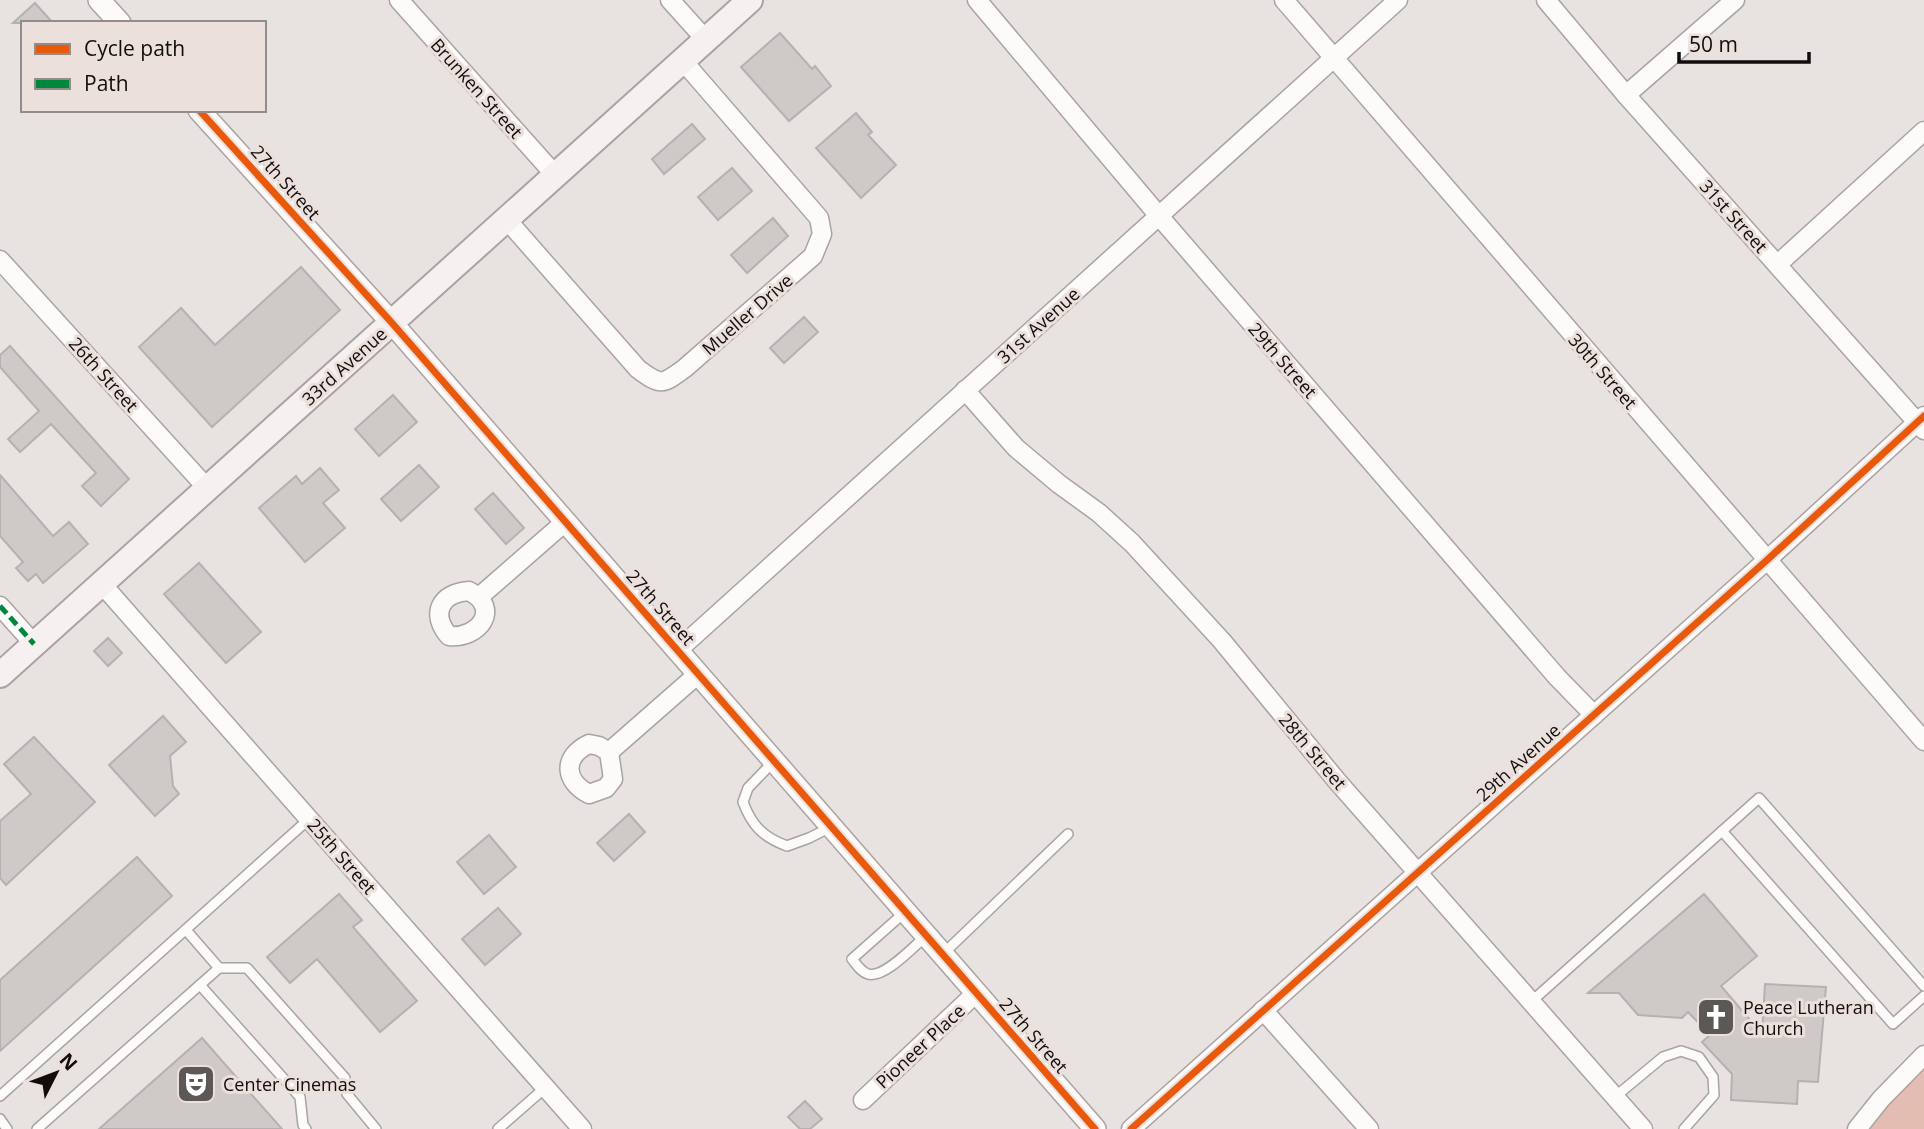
<svg xmlns="http://www.w3.org/2000/svg" width="1924" height="1129" viewBox="0 0 1924 1129" font-family="'Open Sans',sans-serif">
<style>
.green{fill:#e3bdb1}
.building{fill:#cfcac8;stroke:#b6b1b0;stroke-width:2}
.lines{fill:none;stroke-linecap:round;stroke-linejoin:round}
.service-casing{stroke:#a9a4a3;stroke-width:12}
.minor-casing{stroke:#a9a4a3;stroke-width:21}
.tertiary-casing{stroke:#a9a4a3;stroke-width:24}
.secondary-casing{stroke:#a9a4a3;stroke-width:28}
.service{stroke:#fcfbfa;stroke-width:9}
.minor{stroke:#fcfbfa;stroke-width:18}
.tertiary{stroke:#fcfbfa;stroke-width:21}
.secondary{stroke:#f6f1f0;stroke-width:24}
.quiet{stroke:#00873e;stroke-width:5;stroke-dasharray:10 5;stroke-linecap:butt}
.cycleway-casing{stroke:#ece0dc;stroke-width:11}
.cycleway{stroke:#e8590c;stroke-width:7}
.labels{text-anchor:middle;dominant-baseline:central;stroke-width:6;stroke-linejoin:round;paint-order:stroke}
.street-label{font-size:18px;fill:#110d0c;stroke:#ece0dc}
.poi-label{font-size:18px;fill:#110d0c;stroke:#ece0dc;text-anchor:start}
</style>
<rect width="100%" height="100%" fill="#e8e2e0"/>
<path class="green" d="M1924,1065V1129H1869L1910,1077Z"/>
<g class="building">
<path d="M35,3L53,23H13Z"/>
<path d="M780,33L812,69L815,66L831,86L789,121L741,67Z"/>
<path d="M856,113L872,132L868,135L896,165L861,198L816,148Z"/>
<path d="M692,124L705,139L664,174L652,159Z"/>
<path d="M732,168L752,191L718,220L698,197Z"/>
<path d="M773,218L788,236L747,273L731,255Z"/>
<path d="M301,267L340,310L212,427L139,347L181,308L215,345Z"/>
<path d="M804,317L818,332L784,363L770,348Z"/>
<path d="M10,346L129,479L101,506L82,486L96,473L51,424L20,452L8,439L39,411L0,367V355Z"/>
<path d="M393,395L417,422L379,456L355,429Z"/>
<path d="M419,465L439,487L401,521L381,499Z"/>
<path d="M320,468L339,490L323,503L345,528L305,562L259,508L296,476L302,484Z"/>
<path d="M0,475L53,536L69,522L88,544L43,583L36,574L28,581L16,568L23,562L0,536Z"/>
<path d="M493,493L524,528L506,544L475,509Z"/>
<path d="M199,563L261,632L226,663L164,594Z"/>
<path d="M108,638L122,653L108,666L94,651Z"/>
<path d="M163,716L186,742L170,756L173,786L179,794L155,816L109,765Z"/>
<path d="M34,737L95,802L6,885L0,878V821L31,794L4,764Z"/>
<path d="M629,814L645,832L614,861L597,843Z"/>
<path d="M489,835L516,867L484,894L457,862Z"/>
<path d="M137,857L172,896L0,1051V980Z"/>
<path d="M339,894L362,920L353,927L417,1001L380,1032L317,959L290,983L267,957Z"/>
<path d="M1704,894L1757,956L1721,986L1762,1034L1765,984L1826,987L1818,1082L1798,1081L1797,1104L1731,1100L1732,1074L1702,1042L1710,1035L1688,1012L1682,1018L1638,1015L1619,993H1588Z"/>
<path d="M498,908L521,934L485,965L462,939Z"/>
<path d="M202,1038L282,1129H99Z"/>
<path d="M805,1101L822,1119L810,1129H800L788,1117Z"/>
</g>
<g class="lines">
<defs>
<g id="service">
<path d="M774,761L748,788L743,802C752,826 763,837 787,846L809,838L831,827"/>
<path d="M1722,831L1893,1024L1924,996"/>
<path d="M905,912L852,959C857,965 861,972 868,974C884,979 914,946 926,936"/>
<path d="M186,930L219,968H247L345,1078L347,1094L376,1129"/>
<path d="M944,953L1068,834"/>
<path d="M200,985L300,1097L303,1125L306,1129"/>
<path d="M1532,1001L1759,798L1924,986"/>
<path d="M0,1096L309,819"/>
<path d="M1616,1096L1663,1057L1681,1051L1699,1057L1713,1077L1714,1095L1684,1129"/>
<path d="M0,1119L7,1129"/>
<path d="M37,1129L219,968"/>
<path d="M498,1129L546,1087"/>
</g>
<g id="minor">
<path d="M399,0L556,176"/>
<path d="M670,0L706,40"/>
<path d="M977,0L1159,216L1557,677L1594,715"/>
<path d="M1284,0L1924,741"/>
<path d="M1546,0L1626,95L1924,430"/>
<path d="M1626,95L1735,0"/>
<path d="M507,220L638,369C661,386 662,385 685,368L813,256L822,234L819,218L683,61"/>
<path d="M0,260L207,488"/>
<path d="M1778,264L1924,131"/>
<path d="M965,390L1016,448L1059,484L1099,513L1132,543L1222,641L1337,781L1643,1129"/>
<path d="M101,583L582,1129"/>
<path d="M469,591C502,608 479,639 449,636C430,614 440,593 469,591Z"/>
<path d="M479,597L565,522"/>
<path d="M0,606L34,644"/>
<path d="M678,650L1398,0"/>
<path d="M589,744L599,746L609,752L613,779L606,788L589,794C564,781 562,757 589,744Z"/>
<path d="M609,752L698,674"/>
<path d="M1263,1010L1369,1129"/>
<path d="M863,1100L976,993"/>
<path d="M1131,1129L1767,560L1924,416"/>
<path d="M1857,1129L1881,1099L1924,1055"/>
</g>
<g id="tertiary">
<path d="M99,0L120,23"/>
<path d="M199,110L392,323L1095,1129"/>
</g>
<path id="secondary" d="M0,675L750,0"/>
</defs>
<use href="#service" class="service-casing"/>
<use href="#minor" class="minor-casing"/>
<use href="#tertiary" class="tertiary-casing"/>
<use href="#secondary" class="secondary-casing"/>
<use href="#service" class="service"/>
<use href="#minor" class="minor"/>
<use href="#tertiary" class="tertiary"/>
<use href="#secondary" class="secondary"/>
<path class="quiet" d="M0,606L34,644"/>
<defs>
<g id="cycleway">
<path d="M199,110L392,323L1095,1129"/>
<path d="M1131,1129L1767,560L1924,416"/>
</g>
</defs>
<use href="#cycleway" class="cycleway-casing"/>
<use href="#cycleway" class="cycleway"/>
</g>
<defs>
<symbol id="church-square" viewBox="-11 -11 22 22"><rect x="-9" y="-9" width="18" height="18" rx="4" fill="#5c5856" stroke="#ece0dc"/><path d="M-1.2-6h2.4v3.5h3.3v2.4h-3.3V6h-2.4V-.1h-3.3v-2.4h3.3Z" fill="#fff"/></symbol>
<symbol id="theatre-square" viewBox="-11 -11 22 22"><rect x="-9" y="-9" width="18" height="18" rx="4" fill="#5c5856" stroke="#ece0dc"/><path d="M-5-5.5Q0-4 5-5.5V0Q5 5 0 6Q-5 5-5 0ZM-3.3-2.5H-1v1.5H-3.3ZM1-2.5H3.3v1.5H1ZM-2.8 1Q0 5.5 2.8 1Z" fill="#fff"/></symbol>
</defs>
<g fill-rule="evenodd">
<use href="#church-square" x="1694" y="995" width="44" height="44"/>
<use href="#theatre-square" x="174" y="1062" width="44" height="44"/>
</g>
<g class="labels">
<g class="street-label">
<text transform="translate(477 88) rotate(48)">Brunken Street</text>
<text transform="translate(286 182) rotate(48)">27th Street</text>
<text transform="translate(1734 216) rotate(48)">31st Street</text>
<text transform="translate(747 314) rotate(-41)">Mueller Drive</text>
<text transform="translate(1038 325) rotate(-42)">31st Avenue</text>
<text transform="translate(1283 360) rotate(49)">29th Street</text>
<text transform="translate(344 366) rotate(-42)">33rd Avenue</text>
<text transform="translate(1603 371) rotate(49)">30th Street</text>
<text transform="translate(104 374) rotate(48)">26th Street</text>
<text transform="translate(661 607) rotate(49)">27th Street</text>
<text transform="translate(1313 751) rotate(50)">28th Street</text>
<text transform="translate(1518 762) rotate(-42)">29th Avenue</text>
<text transform="translate(342 856) rotate(49)">25th Street</text>
<text transform="translate(1034 1035) rotate(49)">27th Street</text>
<text transform="translate(920 1046) rotate(-43)">Pioneer Place</text>
</g>
<g class="poi-label">
<text x="1743" y="1007">Peace Lutheran<tspan x="1743" dy="21">Church</tspan></text>
<text x="223" y="1084">Center Cinemas</text>
</g>
</g>
<rect x="21" y="21" width="245" height="91" fill="#ece0dc" stroke="#948c89" stroke-width="2"/>
<rect x="35" y="44" width="35" height="10" fill="#e8590c" stroke="#948c89" stroke-width="2"/>
<text x="84" y="56" font-size="21" fill="#110d0c">Cycle path</text>
<rect x="35" y="79" width="35" height="10" fill="#00873e" stroke="#948c89" stroke-width="2"/>
<text x="84" y="91" font-size="21" fill="#110d0c">Path</text>
<g transform="translate(56 1073) rotate(48)" stroke="#ece0dc" stroke-width="5" paint-order="stroke">
<path d="M0-5L12 26L0 18L-12 26Z" fill="#110d0c"/>
<text y="-10" font-size="19" font-weight="bold" text-anchor="middle" fill="#110d0c">N</text>
</g>
<path d="M1679 52v10h130v-10" fill="none" stroke="#110d0c" stroke-width="3.5"/>
<text x="1689" y="52" font-size="21" fill="#110d0c" stroke="#ece0dc" stroke-width="5" paint-order="stroke">50 m</text>
</svg>
